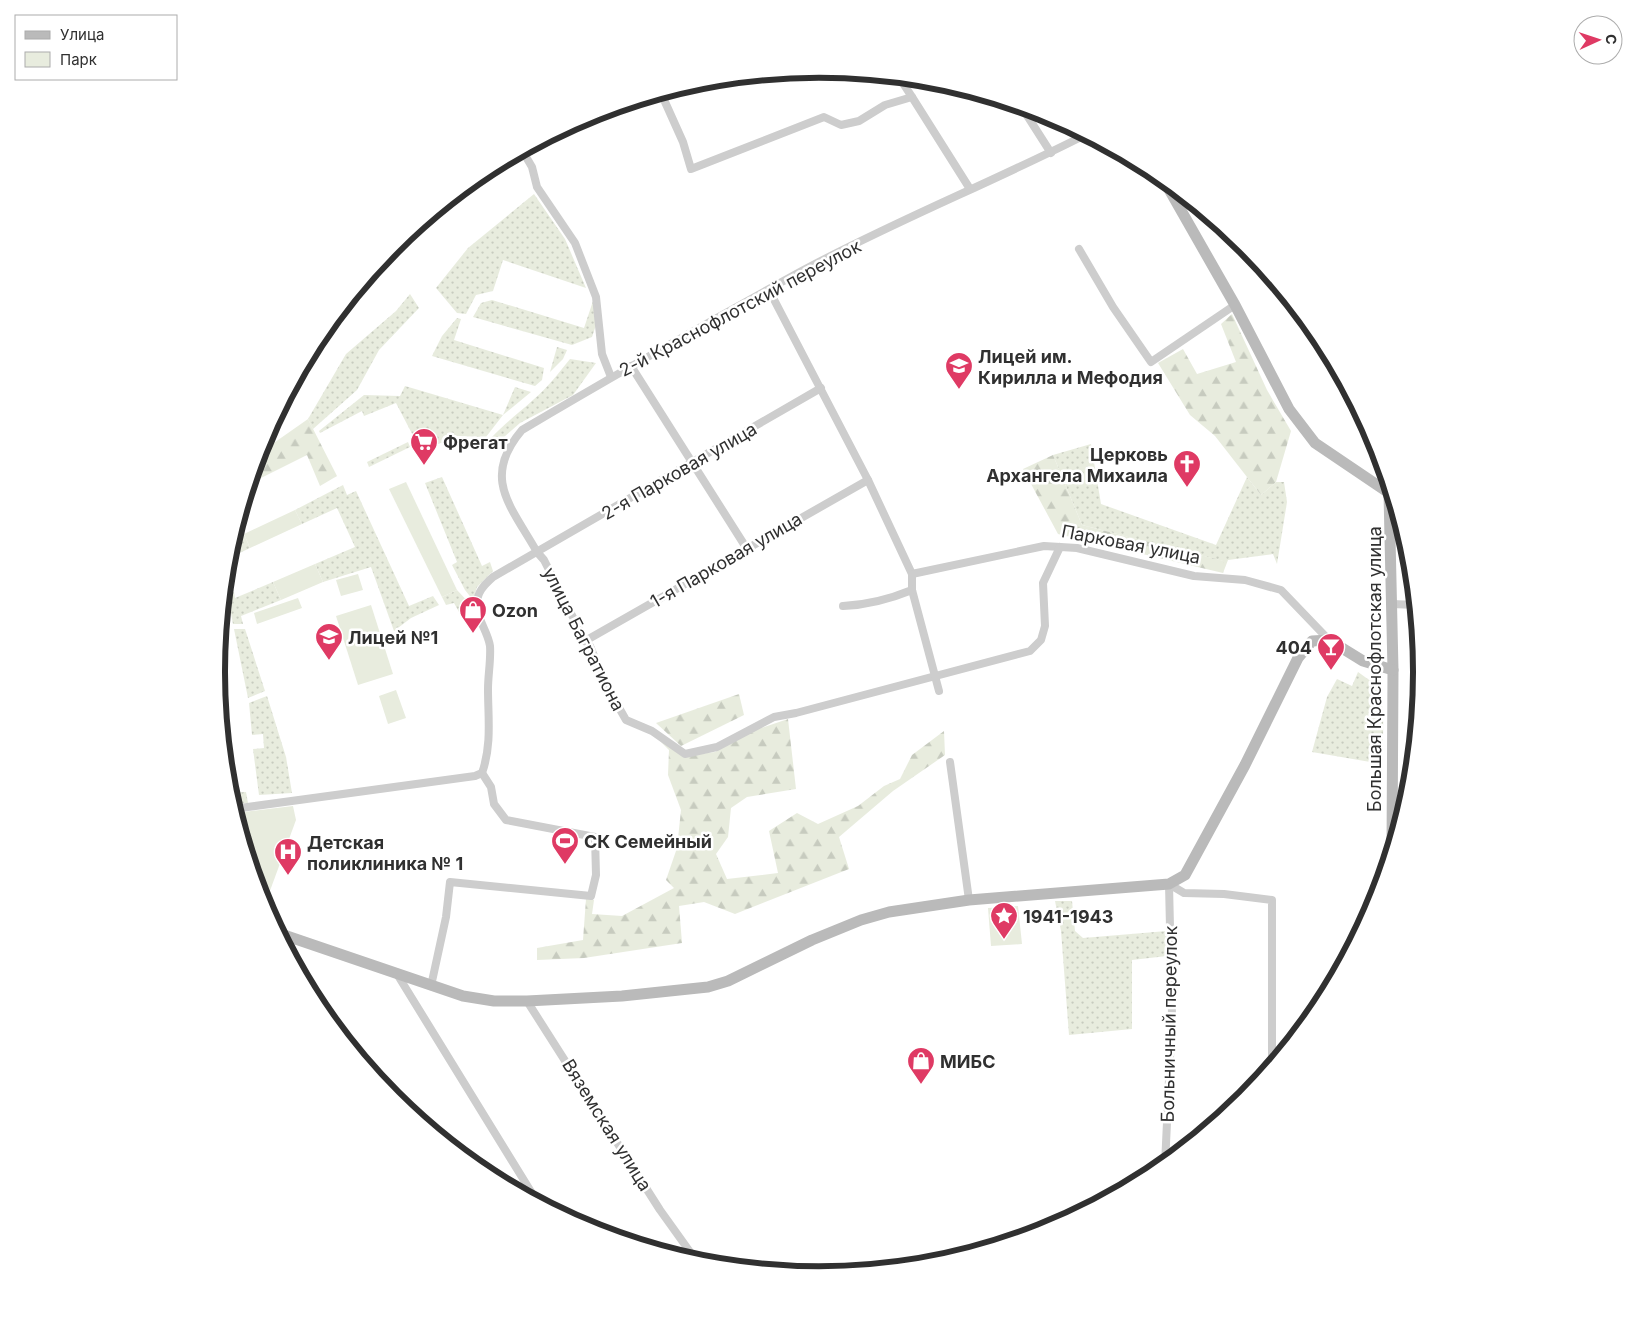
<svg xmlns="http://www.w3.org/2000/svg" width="1638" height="1344" viewBox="0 0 1638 1344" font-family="Inter,sans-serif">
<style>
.grass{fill:url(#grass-dots)}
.forest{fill:url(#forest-firs)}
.park{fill:#e8ecde}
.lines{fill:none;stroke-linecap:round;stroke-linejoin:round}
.street{stroke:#cdcdcd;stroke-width:8}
.secondary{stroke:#bababa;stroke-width:11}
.labels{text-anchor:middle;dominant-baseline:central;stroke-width:5;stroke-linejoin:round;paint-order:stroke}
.street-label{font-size:18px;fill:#303030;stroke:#fff}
.poi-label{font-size:18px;font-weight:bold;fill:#303030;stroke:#fff;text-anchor:start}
.rim{fill:none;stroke:#303030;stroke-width:6}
</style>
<defs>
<pattern id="grass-dots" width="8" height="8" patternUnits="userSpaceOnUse" patternTransform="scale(1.25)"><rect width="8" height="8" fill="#e8ecde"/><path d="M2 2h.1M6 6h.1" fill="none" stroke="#c7cbbf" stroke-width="1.8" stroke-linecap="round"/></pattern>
<pattern id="forest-firs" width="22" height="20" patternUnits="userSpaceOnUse" patternTransform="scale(1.25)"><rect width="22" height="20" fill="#e8ecde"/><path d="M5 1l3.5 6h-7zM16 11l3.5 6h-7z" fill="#c7cbbf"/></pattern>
</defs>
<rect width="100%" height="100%" fill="#fff"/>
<g class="grass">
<path d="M534,194L565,239L586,288L503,260L493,291L476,295L466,314L457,313L436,288L468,248Z"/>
<path d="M410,294L419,308L379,350L357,390L313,429L308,419L346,354L396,311Z"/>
<path d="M594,298L596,325L592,337L572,345L473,317L481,303L492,300L584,328Z"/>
<path d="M457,318L461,319L454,340L544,368L542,380L535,386L432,356L442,336Z"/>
<path d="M557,347L567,350L563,359L550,372Z"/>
<path d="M570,359L596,363L573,395L520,423L504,437H492C505,423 519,413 533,400C547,388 558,374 570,359Z"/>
<path d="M405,386L503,415L515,387L531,392L503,415L486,437L458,436L421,451L396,403L364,416L362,411L320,433L319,431L364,395L400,396Z"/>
<path d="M408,442L410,447L369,467L367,462Z"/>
<path d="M1091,444L1101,504L1216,545L1247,477L1261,495L1276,482H1284L1287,502L1277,564L1273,554L1228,560L1223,573V561L1082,525L1053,455Z"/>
<path d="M442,477L482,566L490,562L493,571L477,587L473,600L465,590L452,565L457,562L425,483Z"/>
<path d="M343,485L347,495L356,491L409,606L433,596L439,605L411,618L394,631L371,567L323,582L315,564L355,547L337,508L302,524L295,510Z"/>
<path d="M244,534L250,548L227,559L232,540Z"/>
<path d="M273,582L281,600L241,616L243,624H233L228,597L234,592L235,598Z"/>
<path d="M457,590L472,606L459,612L454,603L446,605L442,597Z"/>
<path d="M234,629H245L265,691L248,698Z"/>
<path d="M1358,672C1363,676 1369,679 1374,684C1388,699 1382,745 1382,764L1312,752L1327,697L1337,679L1352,686Z"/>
<path d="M267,696L286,757L292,793L259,795L253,749L264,748L263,734L252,735L249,703Z"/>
<path d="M246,792L248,803L232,805L228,793Z"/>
<path d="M1055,901H1072L1075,931L1083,938L1167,931V956L1132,960V1029L1069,1035L1061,931Z"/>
</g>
<g class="forest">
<path d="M1232,314L1267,390L1291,431L1276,482L1261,495L1215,436L1190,415L1158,363L1183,349L1197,374L1236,362L1221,324Z"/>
<path d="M308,419L337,476L320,486L307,455L249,484L258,454Z"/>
<path d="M1053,455L1082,525L1224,561L1223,573L1058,534L1023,469Z"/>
<path d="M739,694L744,715L681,746L656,723Z"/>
<path d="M788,719L796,789L747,797L731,808L728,837L716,854L727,879L778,873L769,831L797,813L818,824L858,806L884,786L900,779L912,755L944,731L945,755L893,791L839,837L849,869L735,914L704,902L679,906L682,943L584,958L537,960V948L583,940L586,899L594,900L592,914L622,916L674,888L666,880L677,848L681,810L668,775L669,750L659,740L684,756L715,752L749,732Z"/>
<path d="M392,1086L394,1087L402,1106L383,1087Z"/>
</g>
<g class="park">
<path d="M406,482L457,590L442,597L389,489Z"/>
<path d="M295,510L302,524L250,548L244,534Z"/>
<path d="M315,564L323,582L281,600L273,582Z"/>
<path d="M358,574L363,590L341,596L336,580Z"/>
<path d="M298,598L302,608L257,624L254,613Z"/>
<path d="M371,605L393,674L358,685L336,616Z"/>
<path d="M396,690L406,718L388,724L379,696Z"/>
<path d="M293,806L296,820L264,907L234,813Z"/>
<path d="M1018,906L1022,944L991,946L988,908Z"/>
</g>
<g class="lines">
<g class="street">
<path d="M899,77L912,97"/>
<path d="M661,93L683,142L691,169L824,117L841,125L859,121L885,105L912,97L970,189"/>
<path d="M1021,106L1051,153"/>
<path d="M522,150L532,167L537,187L575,243L596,297L602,354L611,377"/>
<path d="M1079,249L1113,307L1151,362L1235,305"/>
<path d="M769,290L868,480L912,574L1044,546L1077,548L1194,576L1245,580L1281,590L1329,640"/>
<path d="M631,366L747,549"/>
<path d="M1060,547L1043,583L1045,626L1041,640L1030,651L796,713L774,717L717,747L685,754L652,731L626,720L605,683L590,646L585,641L544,560L537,552C511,506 481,478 522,430C613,376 705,324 798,273C892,222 991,183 1087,134"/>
<path d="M912,574V590L939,691"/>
<path d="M1392,604L1416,605"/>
<path d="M843,606C868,605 890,599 912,590"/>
<path d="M585,641L868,480"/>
<path d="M950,762L969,900"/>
<path d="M233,809L475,776L482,773C492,745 488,717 488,689C488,675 491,660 490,646C488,632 477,619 477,606C476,593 484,585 493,577L821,388"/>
<path d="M1169,884L1184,893L1224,894L1272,900V1066"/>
<path d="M397,974L538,1203"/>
<path d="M431,986L446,917L450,882L591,896L596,875L595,837L506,820L494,804L491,787L482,773"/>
<path d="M527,1001L660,1210L698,1263"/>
<path d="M1165,1165L1172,1015L1169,884"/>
<path d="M678,1257L687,1249"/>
</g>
<g class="secondary">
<path d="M1162,177L1235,305L1289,409L1315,443L1389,493L1393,670L1392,850"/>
<path d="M278,933L463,996L494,1001H527L622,996L708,987L728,981L812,940L861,920L889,912L969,900L1169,884L1185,875L1245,765L1298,658L1312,641L1329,640L1363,661L1393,670"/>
</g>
</g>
<defs>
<symbol id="school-pin" viewBox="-11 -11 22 30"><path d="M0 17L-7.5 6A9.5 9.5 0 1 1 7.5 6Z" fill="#df3a64" stroke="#fff"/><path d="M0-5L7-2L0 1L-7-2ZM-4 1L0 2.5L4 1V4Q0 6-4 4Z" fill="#fff"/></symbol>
<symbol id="supermarket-pin" viewBox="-11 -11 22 30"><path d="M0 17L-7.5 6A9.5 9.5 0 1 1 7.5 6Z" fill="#df3a64" stroke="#fff"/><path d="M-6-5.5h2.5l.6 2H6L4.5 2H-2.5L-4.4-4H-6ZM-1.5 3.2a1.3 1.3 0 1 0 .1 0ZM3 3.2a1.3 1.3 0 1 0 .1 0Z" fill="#fff"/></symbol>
<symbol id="church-pin" viewBox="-11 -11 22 30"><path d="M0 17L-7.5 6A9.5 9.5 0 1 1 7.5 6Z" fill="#df3a64" stroke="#fff"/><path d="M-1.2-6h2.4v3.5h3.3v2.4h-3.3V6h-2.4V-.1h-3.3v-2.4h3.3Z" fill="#fff"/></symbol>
<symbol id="shop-pin" viewBox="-11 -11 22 30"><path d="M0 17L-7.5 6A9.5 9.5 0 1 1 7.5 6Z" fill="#df3a64" stroke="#fff"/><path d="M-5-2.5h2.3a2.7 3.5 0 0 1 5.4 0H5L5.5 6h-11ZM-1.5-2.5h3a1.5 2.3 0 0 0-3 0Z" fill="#fff"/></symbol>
<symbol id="bar-pin" viewBox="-11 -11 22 30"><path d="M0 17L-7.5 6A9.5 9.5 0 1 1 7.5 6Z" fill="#df3a64" stroke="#fff"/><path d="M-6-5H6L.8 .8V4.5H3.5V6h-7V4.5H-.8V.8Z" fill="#fff"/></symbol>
<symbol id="stadium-pin" viewBox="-11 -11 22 30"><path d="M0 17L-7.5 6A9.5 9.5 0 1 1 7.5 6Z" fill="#df3a64" stroke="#fff"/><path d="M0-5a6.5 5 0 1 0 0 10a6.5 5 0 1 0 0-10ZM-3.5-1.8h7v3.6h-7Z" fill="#fff"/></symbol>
<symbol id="hospital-pin" viewBox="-11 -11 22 30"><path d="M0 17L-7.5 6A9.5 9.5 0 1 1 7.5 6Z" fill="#df3a64" stroke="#fff"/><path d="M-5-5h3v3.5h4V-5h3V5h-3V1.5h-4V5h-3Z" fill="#fff"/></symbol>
<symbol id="sight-pin" viewBox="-11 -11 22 30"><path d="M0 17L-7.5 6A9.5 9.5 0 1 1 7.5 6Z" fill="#df3a64" stroke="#fff"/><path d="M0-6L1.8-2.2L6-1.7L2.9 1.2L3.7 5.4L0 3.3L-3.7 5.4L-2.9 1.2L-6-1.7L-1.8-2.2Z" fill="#fff"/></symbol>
</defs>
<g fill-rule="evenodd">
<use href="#school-pin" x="943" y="350" width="32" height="43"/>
<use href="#supermarket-pin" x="408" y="426" width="32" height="43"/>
<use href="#church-pin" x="1171" y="448" width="32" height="43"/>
<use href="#shop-pin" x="457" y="594" width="32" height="43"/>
<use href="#school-pin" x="313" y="621" width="32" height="43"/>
<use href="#bar-pin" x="1315" y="631" width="32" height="43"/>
<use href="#stadium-pin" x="549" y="825" width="32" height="43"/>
<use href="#hospital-pin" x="272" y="836" width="32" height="43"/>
<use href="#sight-pin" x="988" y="900" width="32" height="43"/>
<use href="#shop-pin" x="905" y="1045" width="32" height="43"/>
</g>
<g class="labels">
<g class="street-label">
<text transform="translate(740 308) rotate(-28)">2-й Краснофлотский переулок</text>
<text transform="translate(679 471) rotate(-30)">2-я Парковая улица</text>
<text transform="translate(1131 544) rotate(11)">Парковая улица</text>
<text transform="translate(726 560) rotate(-30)">1-я Парковая улица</text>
<text transform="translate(584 639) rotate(63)">улица Багратиона</text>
<text transform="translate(1374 669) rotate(-90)">Большая Краснофлотская улица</text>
<text transform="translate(1169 1024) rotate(-89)">Больничный переулок</text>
<text transform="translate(607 1125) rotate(58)">Вяземская улица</text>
</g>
<g class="poi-label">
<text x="978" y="356">Лицей им.<tspan x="978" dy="21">Кирилла и Мефодия</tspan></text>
<text x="443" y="442">Фрегат</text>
<text x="1168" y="454" text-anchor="end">Церковь<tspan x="1168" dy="21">Архангела Михаила</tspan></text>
<text x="492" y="610">Ozon</text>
<text x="348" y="637">Лицей №1</text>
<text x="1312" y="647" text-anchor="end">404</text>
<text x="584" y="841">СК Семейный</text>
<text x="307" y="842">Детская<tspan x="307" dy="21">поликлиника № 1</tspan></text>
<text x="1023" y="916">1941-1943</text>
<text x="940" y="1061">МИБС</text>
</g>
</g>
<path d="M0 0H1638V1344H0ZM225 672a594 594 0 1 1 1188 0a594 594 0 1 1-1188 0Z" fill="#fff" fill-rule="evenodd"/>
<path class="rim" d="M225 672a594 594 0 1 1 1188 0a594 594 0 1 1-1188 0Z"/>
<rect x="15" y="15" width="162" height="65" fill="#ffffff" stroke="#acacac"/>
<rect x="25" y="31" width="25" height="8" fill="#bababa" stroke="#acacac"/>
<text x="60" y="40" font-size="15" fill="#303030">Улица</text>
<rect x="25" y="52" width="25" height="15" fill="#e8ecde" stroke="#acacac"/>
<text x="60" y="65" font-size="15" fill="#303030">Парк</text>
<g transform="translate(1598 40) rotate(87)"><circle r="24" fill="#ffffff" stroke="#acacac"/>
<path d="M0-4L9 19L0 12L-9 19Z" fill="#df3a64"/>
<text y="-8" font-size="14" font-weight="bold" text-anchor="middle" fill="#303030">С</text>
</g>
</svg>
